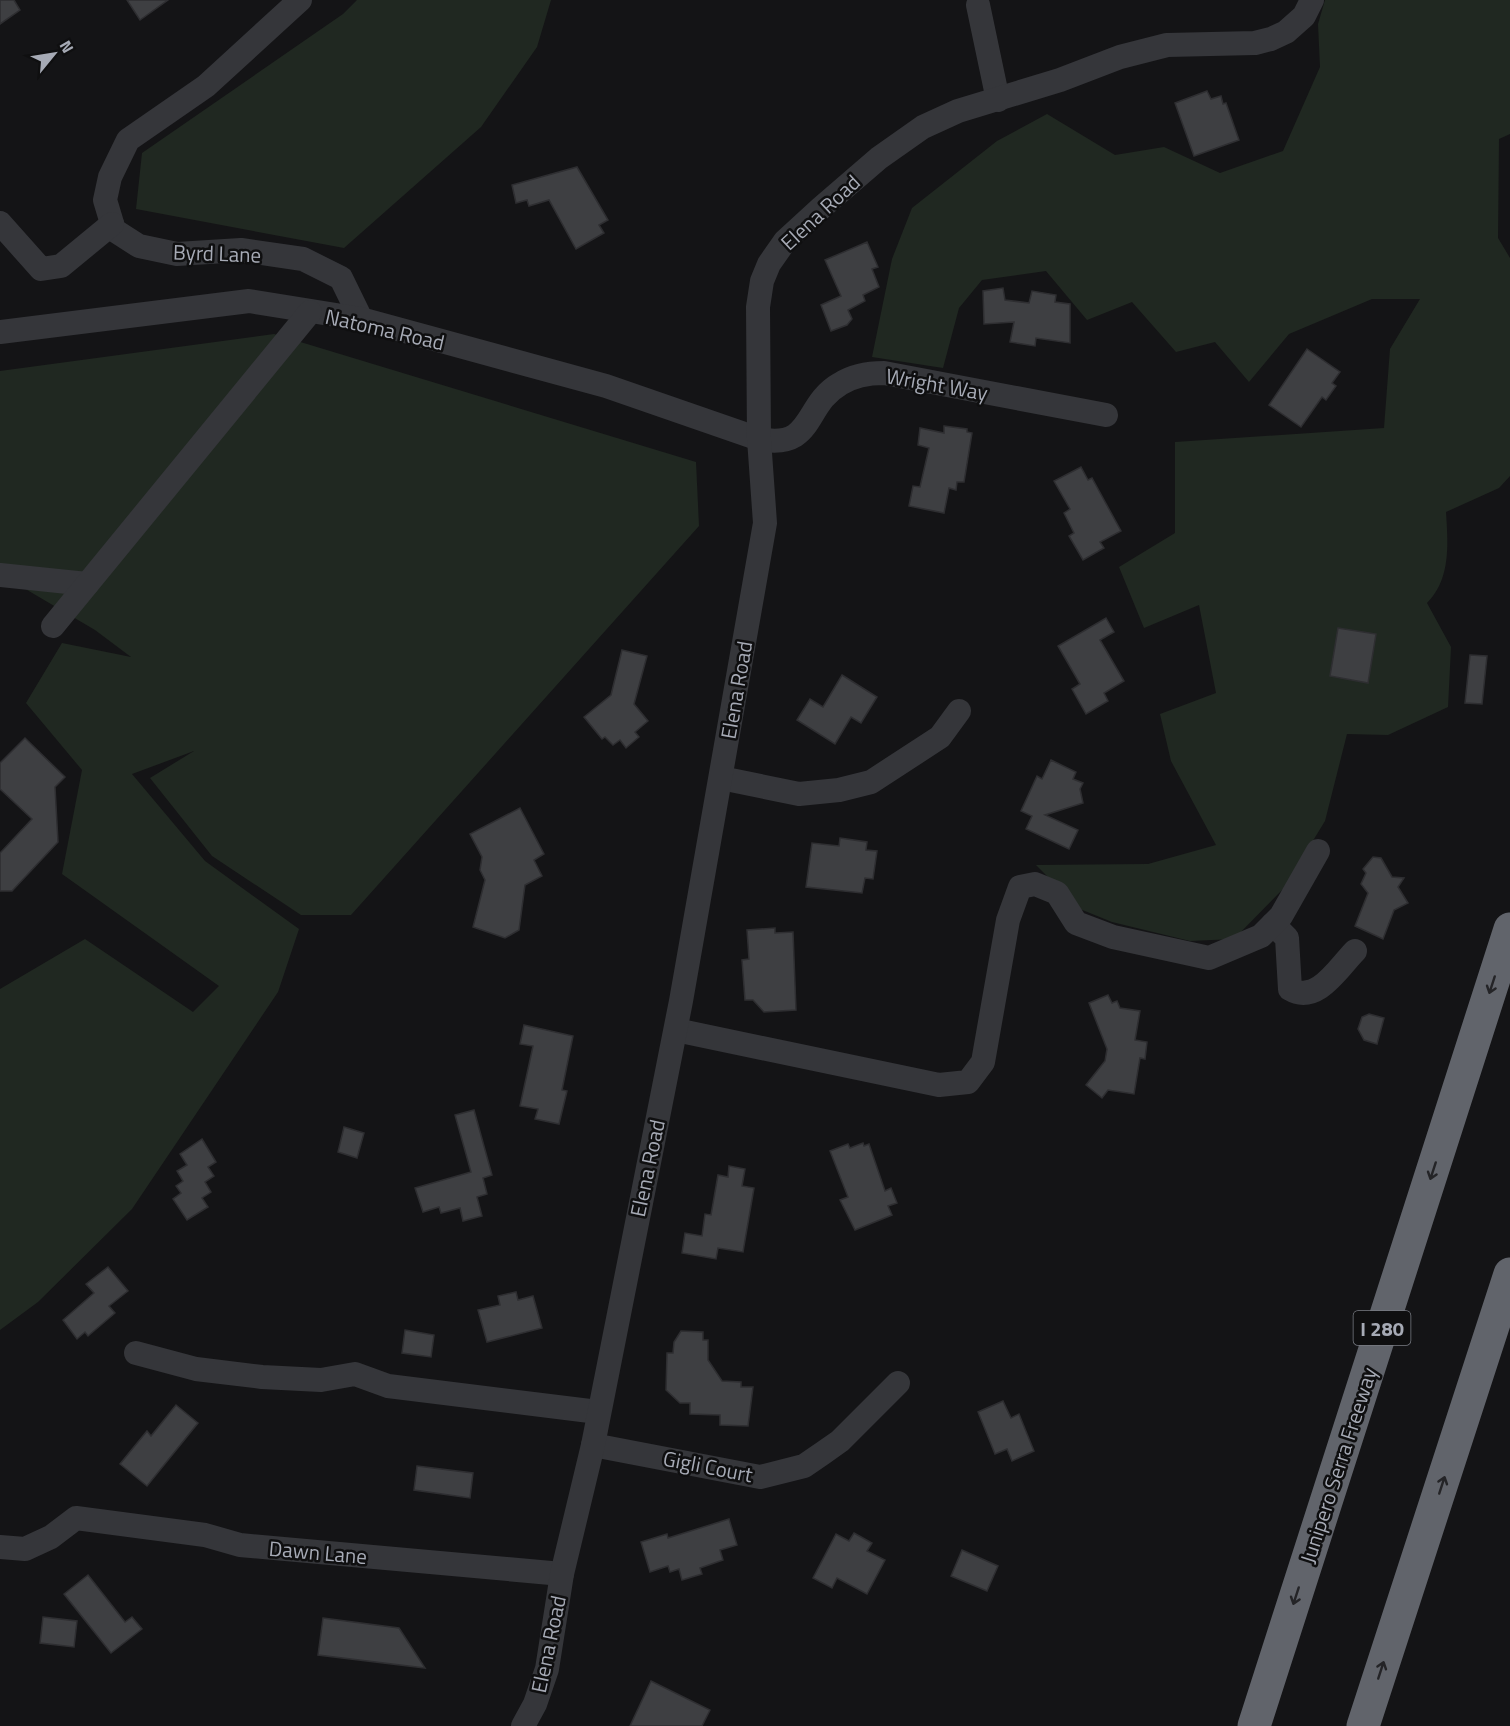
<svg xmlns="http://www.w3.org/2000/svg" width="1510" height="1726" viewBox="0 0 1510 1726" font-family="'Titillium Web',sans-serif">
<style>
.green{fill:#202821}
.building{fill:#3e3f42;stroke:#2e2e31;stroke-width:1.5}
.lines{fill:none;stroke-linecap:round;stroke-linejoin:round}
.minor{stroke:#35363a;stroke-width:24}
.highway{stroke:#61646b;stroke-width:33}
.oneway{stroke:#242427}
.labels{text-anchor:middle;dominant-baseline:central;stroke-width:5;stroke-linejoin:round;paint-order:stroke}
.shield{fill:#0f0f10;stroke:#797c84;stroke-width:1.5}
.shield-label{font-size:20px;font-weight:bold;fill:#a6aab5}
.street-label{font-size:21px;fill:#a6aab5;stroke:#0f0f10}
</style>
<rect width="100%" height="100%" fill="#141416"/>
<g class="green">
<path d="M357,0H551L537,47L481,127L344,248L136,209L142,153L343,14Z"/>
<path d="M1325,0H1510V134L1499,139L1498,238L1510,258V476L1499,488L1446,512C1448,544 1451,579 1427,603L1451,647L1448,707L1388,735L1347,734L1325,821L1284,888L1234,939L1190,941L1112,922L1080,909L1036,865L1148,864L1216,845L1171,761L1160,714L1216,693L1199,605L1144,628L1119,567L1175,533V442L1384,428L1390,349L1420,299H1372L1289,334L1249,382L1215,342L1176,352L1132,302L1087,320L1046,271L982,280L959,308L943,368L872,357L892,259L912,208L997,141L1047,114L1115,155L1164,147L1220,173L1283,151L1320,67L1318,24Z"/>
<path d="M274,334L696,462L699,526L351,915H301L212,856L150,778L194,751L132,774L205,861L299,929L278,992L132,1209L38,1302L0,1330V989L85,939L193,1012L219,986L62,874L82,770L26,703L62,643L131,657L95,630L0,574V371Z"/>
</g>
<g class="building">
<path d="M0,0H14L20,10L0,24Z"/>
<path d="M127,0H168L140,20Z"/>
<path d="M1207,91L1211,99L1221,96L1223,104L1226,103L1239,140L1194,156L1175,103Z"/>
<path d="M577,167L608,220L599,225L604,233L576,249L549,200L529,206L527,200L516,203L512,185Z"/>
<path d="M867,242L878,267L872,269L879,287L863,295L865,301L848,310L852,319L847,325L831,331L821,305L841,296L825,260Z"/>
<path d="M1003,288L1005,300L1029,303L1032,291L1056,295L1055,302L1070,304V343L1036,338L1035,346L1010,342L1014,322L984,324L983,291Z"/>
<path d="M1307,349L1340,372L1332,383L1336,386L1326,400L1322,397L1301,427L1269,405Z"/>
<path d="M944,426L967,429V432L972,433L964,482H957L956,490L949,488L944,513L909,506L913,486L920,487L929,448L918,445L920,428L944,433Z"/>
<path d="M1081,467L1088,480L1092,478L1121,531L1100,542L1104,548L1083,560L1069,536L1074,533L1064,513L1070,509L1054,481Z"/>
<path d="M1106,618L1114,632L1100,640L1124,681L1104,693L1108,701L1086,714L1072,689L1080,684L1058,646Z"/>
<path d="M1338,628L1376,634L1368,683L1330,676Z"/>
<path d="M622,650L647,656L634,704L648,721L635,732L639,737L626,748L620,740L613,745L605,737L602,739L584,717L611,695Z"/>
<path d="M1470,655L1487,656L1482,704L1465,703Z"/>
<path d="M842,675L877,697L861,723L851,717L835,744L797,720L810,699L823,707Z"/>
<path d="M25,738L65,777L55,787L58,842L12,891H0V853L32,819L0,789V763Z"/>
<path d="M1051,760L1076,772L1073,779L1083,783L1080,789L1083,803L1045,815L1078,830L1069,849L1026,829L1032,816L1021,811L1037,776L1042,779Z"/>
<path d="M520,808L544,854L534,860L542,876L525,885L519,930L505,938L473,927L485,880L480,870L482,857L470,834Z"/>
<path d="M840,838L867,842L866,850L877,851L873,879L865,878L862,893L806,887L812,843L839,846Z"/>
<path d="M1373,857L1381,858L1392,877L1404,878L1398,887L1408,903L1394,910L1383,939L1355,926L1368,893L1361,884L1366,873L1363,869Z"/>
<path d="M775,928V933L793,932L796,1010L764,1012L753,1000H745L742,960L749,959L747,930Z"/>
<path d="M1108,995L1112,1003L1117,1001L1120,1008L1140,1011L1135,1040L1147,1042L1145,1059L1140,1058L1134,1094L1108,1090L1102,1098L1086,1085L1105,1061L1107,1049L1089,1003Z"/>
<path d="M1369,1014L1384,1018L1377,1044L1364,1040L1358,1029L1362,1017Z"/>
<path d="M524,1025L573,1036L562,1090L567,1091L559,1124L535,1119L538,1109L520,1106L533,1046L520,1044Z"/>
<path d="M474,1110L492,1175L483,1178L487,1194L477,1197L482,1216L463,1221L460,1208L441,1213L439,1207L423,1212L415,1188L471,1172L455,1115Z"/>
<path d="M344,1127L364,1133L357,1158L338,1152Z"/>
<path d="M202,1139L216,1162L208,1167L214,1176L205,1182L211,1192L202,1198L208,1207L187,1220L173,1199L181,1193L176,1186L183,1181L177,1171L187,1165L180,1154Z"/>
<path d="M863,1143L864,1146L869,1144L885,1191L891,1188L897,1203L888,1206L892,1215L855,1230L840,1200L848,1197L830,1151L848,1144L850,1148Z"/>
<path d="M729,1166L745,1169L742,1186L754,1188L743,1252L718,1248L716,1259L682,1253L685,1233L702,1236L705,1214L711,1215L718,1175L728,1177Z"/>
<path d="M108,1267L128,1291L109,1306L115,1313L88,1336L85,1332L77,1339L63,1320L94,1293L86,1284Z"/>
<path d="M516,1292L518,1300L533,1296L542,1328L487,1342L478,1310L500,1305L498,1296Z"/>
<path d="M405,1330L434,1335L431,1357L402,1353Z"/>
<path d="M681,1331L703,1332V1340H708V1360L722,1381L741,1382V1387H753L748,1426L720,1425V1415L690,1414V1403H680L666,1390L667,1353H673L674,1342Z"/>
<path d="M1003,1401L1011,1418L1019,1414L1034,1451L1012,1461L1007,1449L995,1454L978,1412Z"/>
<path d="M176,1405L198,1423L147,1486L120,1464L147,1431L151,1436Z"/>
<path d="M417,1466L473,1473L470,1498L414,1490Z"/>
<path d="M729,1519L737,1545L720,1550L723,1560L700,1568L702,1574L682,1580L679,1569L670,1572L668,1566L650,1572L641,1542L667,1534L668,1538Z"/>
<path d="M854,1533L872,1543L867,1551L885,1560L867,1594L837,1578L832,1588L813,1578L836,1534L849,1541Z"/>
<path d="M962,1550L998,1566L987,1591L951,1576Z"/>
<path d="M88,1575L125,1622L132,1617L142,1629L111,1653L64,1594Z"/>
<path d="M43,1617L77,1621L74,1647L40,1643Z"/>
<path d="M323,1618L399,1628L425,1668L318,1655Z"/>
<path d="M651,1681L710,1710L702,1726H630Z"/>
</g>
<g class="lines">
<g class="minor">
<path d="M300,0L206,86L128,140L110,177L105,200L114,230L139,246L177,254L241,250L303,259L341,278L361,319"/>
<path d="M978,5L998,100"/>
<path d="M0,223L41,269L61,266L112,224"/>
<path d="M0,332L249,301L361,319L606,386L759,439C815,450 803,405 840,384C854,375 868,373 884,373L1106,415"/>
<path d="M0,575L87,584"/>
<path d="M53,626L310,312"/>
<path d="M721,778L799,794L839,790L871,782L940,737L959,711"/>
<path d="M1273,924L1287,938L1290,989C1317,1005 1339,967 1355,951"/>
<path d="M676,1030L939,1085L968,1082L983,1062L1008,920L1020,887L1035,884L1057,893L1076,923L1113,937L1209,958L1261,936L1281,916L1318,851"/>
<path d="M136,1353L196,1369L262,1377L321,1380L355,1374L388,1386L598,1412"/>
<path d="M593,1445L760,1477L804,1466L823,1453L840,1441L898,1383"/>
<path d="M0,1547L25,1549L51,1537L76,1518L205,1535L240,1545L562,1574"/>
<path d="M523,1726L535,1704L547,1669L562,1574L593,1445L681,1001L765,523L759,439L758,307L762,281L769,264L785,241L821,208L879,158L923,127L958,111L1060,80L1120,57L1167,45L1255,43L1271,39L1286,32L1304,16L1312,0"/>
</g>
<g class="highway">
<path d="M1254,1726L1510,929"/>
<path d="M1363,1726L1510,1274"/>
</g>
</g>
<defs><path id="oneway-shaft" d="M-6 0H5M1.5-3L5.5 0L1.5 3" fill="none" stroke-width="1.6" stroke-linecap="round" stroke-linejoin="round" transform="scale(1.5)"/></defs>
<g class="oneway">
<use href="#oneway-shaft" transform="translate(1492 985) rotate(108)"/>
<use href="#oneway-shaft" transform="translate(1433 1171) rotate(108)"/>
<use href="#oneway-shaft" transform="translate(1442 1485) rotate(-72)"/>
<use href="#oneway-shaft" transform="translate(1296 1596) rotate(108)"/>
<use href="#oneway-shaft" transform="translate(1381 1670) rotate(-72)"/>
</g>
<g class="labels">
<rect class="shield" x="1353.5" y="1311" width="57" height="34" rx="4.5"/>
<g class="shield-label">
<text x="1382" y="1328">I 280</text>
</g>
<g class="street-label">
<text transform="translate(820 212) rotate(-43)">Elena Road</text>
<text transform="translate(217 253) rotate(2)">Byrd Lane</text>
<text transform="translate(385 329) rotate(13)">Natoma Road</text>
<text transform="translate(937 384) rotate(10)">Wright Way</text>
<text transform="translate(736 690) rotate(-80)">Elena Road</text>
<text transform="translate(647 1168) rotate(-78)">Elena Road</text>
<text transform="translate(1338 1465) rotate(-72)">Junipero Serra Freeway</text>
<text transform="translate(708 1466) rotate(11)">Gigli Court</text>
<text transform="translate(318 1552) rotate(5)">Dawn Lane</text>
<text transform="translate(548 1644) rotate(-78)">Elena Road</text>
</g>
</g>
<g transform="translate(54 54) rotate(60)" stroke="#0f0f10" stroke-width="4.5" paint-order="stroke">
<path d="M0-4.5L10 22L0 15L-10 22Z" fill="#a6aab5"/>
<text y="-9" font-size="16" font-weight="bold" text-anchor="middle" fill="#a6aab5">N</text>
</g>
</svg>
